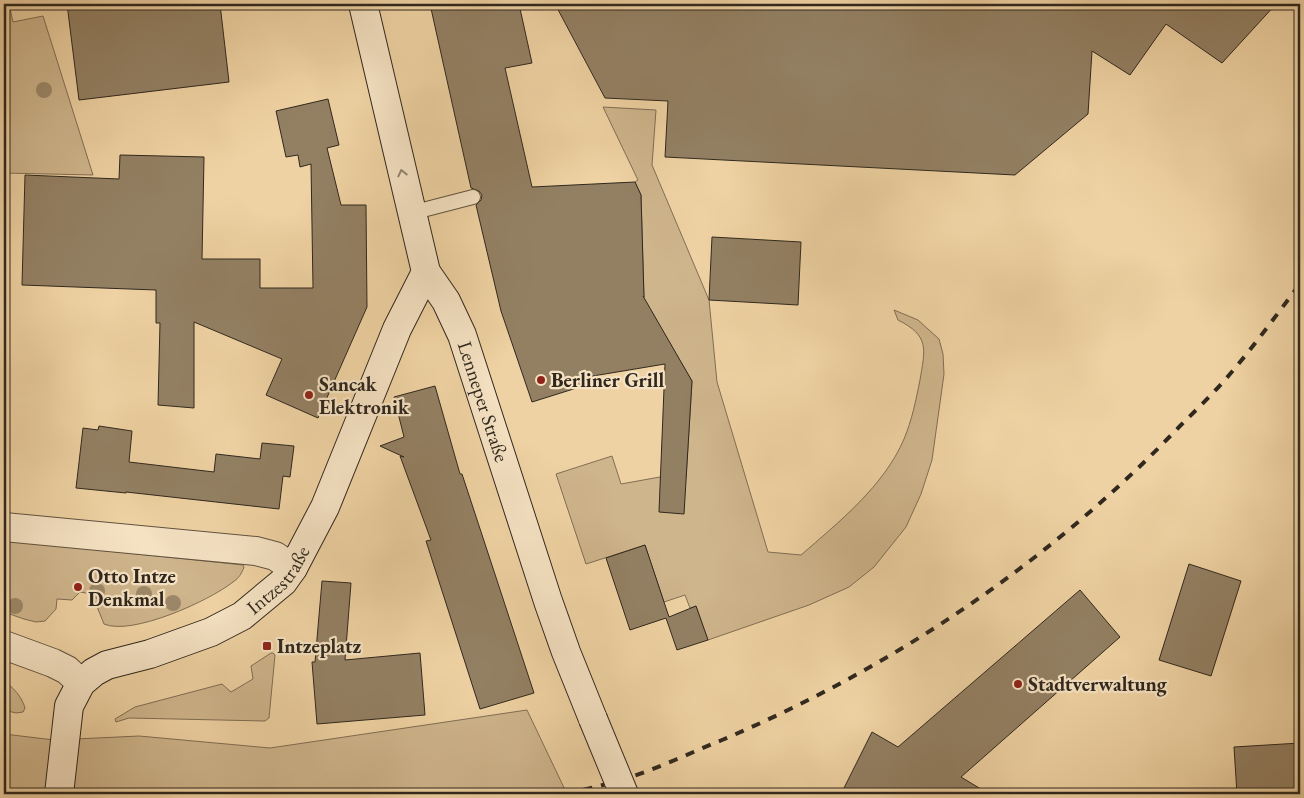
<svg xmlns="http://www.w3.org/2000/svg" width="1304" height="798" viewBox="0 0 1304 798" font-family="'EB Garamond',serif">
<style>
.green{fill:#cfb58c;stroke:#806e55}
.building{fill:#938063;stroke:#30281e}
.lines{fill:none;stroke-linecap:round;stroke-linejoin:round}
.service-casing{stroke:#60523f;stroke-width:16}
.minor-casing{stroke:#60523f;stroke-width:30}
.secondary-casing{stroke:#30281e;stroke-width:30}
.service{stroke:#f5e2c3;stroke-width:14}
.minor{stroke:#f5e2c3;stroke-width:28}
.secondary{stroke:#f5e2c3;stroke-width:28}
.rail{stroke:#30281e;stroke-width:4;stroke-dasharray:9 9;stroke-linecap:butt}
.secondary-bridge-casing{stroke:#30281e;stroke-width:30;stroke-linecap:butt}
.secondary-bridge{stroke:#f5e2c3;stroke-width:28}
.tree{fill:#9c8869}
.oneway{stroke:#928570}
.poi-dot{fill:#8f2418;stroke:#f5e2c3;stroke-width:2}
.labels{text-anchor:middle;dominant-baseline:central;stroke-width:4.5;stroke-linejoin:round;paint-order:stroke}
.poi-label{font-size:20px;font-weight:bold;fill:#30281e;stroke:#f5e2c3;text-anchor:start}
.street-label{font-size:20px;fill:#30281e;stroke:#f5e2c3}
</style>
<rect width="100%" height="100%" fill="#efd2a3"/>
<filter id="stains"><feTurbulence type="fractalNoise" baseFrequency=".004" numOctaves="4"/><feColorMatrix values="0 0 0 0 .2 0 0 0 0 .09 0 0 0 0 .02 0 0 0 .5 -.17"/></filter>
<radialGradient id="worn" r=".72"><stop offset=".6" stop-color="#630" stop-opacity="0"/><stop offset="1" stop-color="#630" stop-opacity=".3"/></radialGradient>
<g class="green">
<path d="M4,4H9L13,22L43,16L93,175L4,173Z"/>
<path d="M603,107L656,110L652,165L709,300L717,382L768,552L801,555C839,522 884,486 904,439C912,420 916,400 920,380C925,349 930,336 898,320L894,310L918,320L939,339L943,354L944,374L932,460L921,494L906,527L874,567L849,587L809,605L708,640L696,606L690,608L685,595L664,602L645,545L586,564L556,474L612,456L621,484L660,477L686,478L692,381L644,299L641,195L635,182L638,180Z"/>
<path d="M4,540L243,565L244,567C242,573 239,578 233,582C209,601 132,636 104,624L92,594L80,592L72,600L57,599L56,609L45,621L36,622L24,619L4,612Z"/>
<path d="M271,653H273L275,655L269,718L265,721L129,718L116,722L115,719L135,707L222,684L231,692L253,679L251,666Z"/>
<path d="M4,681C13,687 22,697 25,708L23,712L16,713L4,710Z"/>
<path d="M527,710L567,794H4V734L54,740L139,736L270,748Z"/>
</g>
<g class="building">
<path d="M67,4H220L229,82L79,100Z"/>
<path d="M430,4H519L532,63L505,68L532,187L635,182L641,195L644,297L643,296L692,381L684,514L659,512L665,364L581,378L583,386L532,402L501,311L476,205L481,200L482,195L479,191L471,188Z"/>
<path d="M555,4H1276L1222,63L1166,24L1130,75L1092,51L1088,114L1015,175L665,157L668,101L605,98Z"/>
<path d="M328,99L339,145L327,148L341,205H366L367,307L318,418L266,395L282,359L194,322V408L158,405L160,323H156V290L22,285L25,175L119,179L120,155L204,157L202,259H260V288H313L311,164L300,167L298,155L286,157L276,111Z"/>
<path d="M712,237L801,242L798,305L709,300Z"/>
<path d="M435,386L460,474H462L534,693L480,709L426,541L431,540L400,456L404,457L380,446L404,437L394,397Z"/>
<path d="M99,426L132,431L129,462L214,472L216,454L260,459L262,443L294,446L290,477L283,476L279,509L126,492V493L76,488L83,428L98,430Z"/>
<path d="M645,545L669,617L696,606L708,640L677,650L666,618L630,630L606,558Z"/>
<path d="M1189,564L1241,581L1211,676L1159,660Z"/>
<path d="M322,581L351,583L345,660L420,653L425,715L317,724L312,662H315Z"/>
<path d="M1080,590L1120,637L961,777L989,794H841L872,732L898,747Z"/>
<path d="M1300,743V794H1237L1234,747Z"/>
</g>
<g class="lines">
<defs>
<path id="service" d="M411,213L473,197"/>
<g id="minor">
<path d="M4,527L256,551L275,556L293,568"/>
<path d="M4,645L53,663L67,670L81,683"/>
</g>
<g id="secondary">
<path id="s1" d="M363,4L426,272L446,301L462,335L548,601L566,652L593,719"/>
<path id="s2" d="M59,794L69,706L81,683L94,672L107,665L150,654L211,632L242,616L283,582L293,568L325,507L397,329L426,272"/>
</g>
</defs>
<use href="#service" class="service-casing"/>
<use href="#minor" class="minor-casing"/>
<use href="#secondary" class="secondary-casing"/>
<use href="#service" class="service"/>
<use href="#minor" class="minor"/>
<use href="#secondary" class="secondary"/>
<path class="rail" d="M566,794C586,789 605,785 624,779C657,769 690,753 722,740C894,667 1050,562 1179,427C1196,410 1214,393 1230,374C1255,345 1277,314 1300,284"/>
<defs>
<path id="secondary-bridge" d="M593,719L624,794"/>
</defs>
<use href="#secondary-bridge" class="secondary-bridge-casing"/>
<use href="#secondary-bridge" class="secondary-bridge"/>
</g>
<g class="tree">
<circle cx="44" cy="90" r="8"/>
<circle cx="97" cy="591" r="8"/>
<circle cx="144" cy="594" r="8"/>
<circle cx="173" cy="603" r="8"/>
<circle cx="15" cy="606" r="8"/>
</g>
<defs><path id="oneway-chevron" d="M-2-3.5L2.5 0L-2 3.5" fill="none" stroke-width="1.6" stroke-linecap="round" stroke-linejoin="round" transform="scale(1.25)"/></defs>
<use class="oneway" href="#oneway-chevron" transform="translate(402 173) rotate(-103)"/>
<g class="poi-dot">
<circle cx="541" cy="380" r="5"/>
<circle cx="309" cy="395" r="5"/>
<circle cx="78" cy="587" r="5"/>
<rect x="262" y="641" width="10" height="10" rx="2.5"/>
<circle cx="1018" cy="684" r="5"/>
</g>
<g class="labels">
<g class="poi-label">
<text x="551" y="380">Berliner Grill</text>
<text x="319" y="384">Sancak<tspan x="319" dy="23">Elektronik</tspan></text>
<text x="88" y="576">Otto Intze<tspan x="88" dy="23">Denkmal</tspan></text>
<text x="277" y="646">Intzeplatz</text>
<text x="1028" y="684">Stadtverwaltung</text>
</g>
<g class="street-label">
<text stroke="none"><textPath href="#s1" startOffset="418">Lenneper Straße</textPath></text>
<text stroke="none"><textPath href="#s2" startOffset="342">Intzestraße</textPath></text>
</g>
</g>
<rect width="1304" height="798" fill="none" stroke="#efd2a3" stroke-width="20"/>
<rect x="5" y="5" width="1294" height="788" fill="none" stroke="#30281e" stroke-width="2.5"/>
<rect x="10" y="10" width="1284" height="778" fill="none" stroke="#30281e"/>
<rect width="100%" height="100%" filter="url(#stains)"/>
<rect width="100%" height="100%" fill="url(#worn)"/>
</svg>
